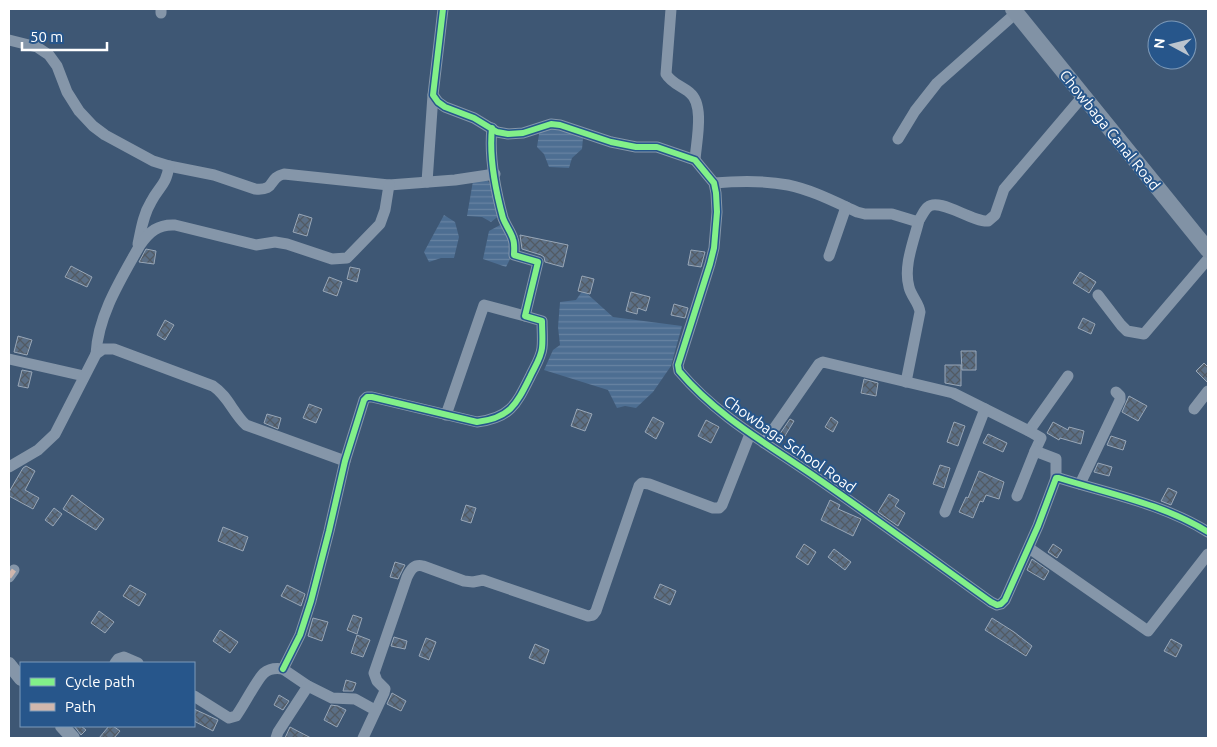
<svg xmlns="http://www.w3.org/2000/svg" width="1217" height="747" viewBox="0 0 1217 747" font-family="Ubuntu,sans-serif">
<style>
.water{fill:url(#water-rules)}
.building{fill:url(#building-cross-hatch);stroke:#99a7b7}
.lines{fill:none;stroke-linecap:round;stroke-linejoin:round}
.minor{stroke:#8596a9;stroke-width:11}
.tertiary{stroke:#8596a9;stroke-width:14}
.secondary{stroke:#8192a5;stroke-width:16}
.quiet{stroke:#d1b7ad;stroke-width:5;stroke-dasharray:10 5;stroke-linecap:butt}
.cycleway-casing{stroke:#27568b;stroke-width:9}
.cycleway{stroke:#82f089;stroke-width:6}
.labels{text-anchor:middle;dominant-baseline:central;stroke-width:4;stroke-linejoin:round;paint-order:stroke}
.street-label{font-size:15px;fill:#fff;stroke:#27568b}
</style>
<defs>
<pattern id="water-rules" width="6" height="5" patternUnits="userSpaceOnUse" patternTransform="scale(1.25)"><rect width="6" height="5" fill="#4d6e92"/><path d="M0 2.5h6" fill="none" stroke="#6884a2"/></pattern>
<pattern id="building-cross-hatch" width="8" height="8" patternUnits="userSpaceOnUse" patternTransform="scale(1.25)"><rect width="8" height="8" fill="#5b6f86"/><path d="M0 0l8 8M0 8l8-8" fill="none" stroke="#525a63"/></pattern>
</defs>
<rect width="100%" height="100%" fill="#3e5774"/>
<g class="water">
<path d="M554,122L583,138L582,149L572,158L569,168L549,167L544,154L537,147L540,128Z"/>
<path d="M484,176L497,193L500,215L491,222L482,217L467,216L473,181Z"/>
<path d="M444,215L455,222L459,237L454,258H441L429,262L424,252Z"/>
<path d="M500,225L511,232L513,253L506,267L483,259L489,231Z"/>
<path d="M583,290L613,317L682,326L671,366L653,392L636,408L625,406L617,408L608,390L544,370L553,350L560,345L558,327L560,302L576,300Z"/>
</g>
<g class="building">
<path d="M299,214L312,218L307,236L293,232Z"/>
<path d="M520,235L568,245L563,267L545,262L544,257L541,255L522,249Z"/>
<path d="M146,249L156,251L154,264L139,262Z"/>
<path d="M691,250L705,252L701,267L688,265Z"/>
<path d="M71,266L92,277L87,287L65,277Z"/>
<path d="M350,267L360,269L357,282L347,279Z"/>
<path d="M1080,272L1096,282L1089,293L1073,283Z"/>
<path d="M582,276L594,279L590,294L578,291Z"/>
<path d="M329,277L342,282L337,296L323,291Z"/>
<path d="M631,292L650,297L646,311L638,308L637,314L626,311Z"/>
<path d="M674,304L688,308L685,318L671,315Z"/>
<path d="M1083,318L1095,324L1091,334L1078,328Z"/>
<path d="M165,320L174,325L165,340L157,335Z"/>
<path d="M18,336L32,340L27,355L14,352Z"/>
<path d="M961,351H976V370H962Z"/>
<path d="M1204,363L1208,367V383L1196,371Z"/>
<path d="M945,365H961V386L945,383Z"/>
<path d="M22,370L32,372L28,388L18,386Z"/>
<path d="M864,379L878,383L876,396L861,393Z"/>
<path d="M1129,396L1147,406L1138,421L1122,412Z"/>
<path d="M309,404L322,409L316,423L303,418Z"/>
<path d="M577,409L592,414L585,431L571,426Z"/>
<path d="M267,414L281,418L278,429L264,423Z"/>
<path d="M653,417L664,423L656,439L645,432Z"/>
<path d="M831,417L838,422L833,432L825,427Z"/>
<path d="M790,419L794,421L780,444L775,441Z"/>
<path d="M706,420L719,427L711,443L698,436Z"/>
<path d="M954,422L965,426L958,446L947,442Z"/>
<path d="M1053,422L1068,430L1069,427L1084,431L1081,444L1060,438L1059,440L1047,433Z"/>
<path d="M988,434L1007,443L1003,452L983,443Z"/>
<path d="M1111,436L1126,441L1123,450L1107,445Z"/>
<path d="M1098,463L1112,467L1109,476L1094,472Z"/>
<path d="M940,465L950,468L944,488L933,484Z"/>
<path d="M26,466L35,471L25,490L39,498L33,509L9,496V492L23,468Z"/>
<path d="M979,471L1004,482L999,499L986,495L983,502L980,501L973,518L959,512L966,497L968,498Z"/>
<path d="M1168,488L1177,492L1171,505L1161,501Z"/>
<path d="M889,494L899,500L895,506L905,513L898,526L878,512Z"/>
<path d="M72,495L104,519L96,530L63,509Z"/>
<path d="M830,500L840,505L838,509L861,519L853,536L821,520Z"/>
<path d="M466,505L476,508L471,523L461,520Z"/>
<path d="M54,508L62,514L53,526L45,520Z"/>
<path d="M223,527L248,537L243,551L218,541Z"/>
<path d="M804,544L816,552L808,565L796,557Z"/>
<path d="M1053,544L1062,550L1057,558L1048,552Z"/>
<path d="M834,549L851,562L845,570L828,557Z"/>
<path d="M1032,559L1049,571L1044,580L1027,570Z"/>
<path d="M395,562L405,565L398,579L390,577Z"/>
<path d="M660,584L676,591L670,605L654,598Z"/>
<path d="M130,585L146,594L139,606L123,596Z"/>
<path d="M287,585L305,594L301,606L281,596Z"/>
<path d="M99,611L114,622L105,633L91,623Z"/>
<path d="M353,615L362,618L357,634L347,630Z"/>
<path d="M313,618L328,622L322,641L308,636Z"/>
<path d="M992,618L1014,632L1032,646L1026,656L985,630Z"/>
<path d="M220,630L238,642L230,653L213,641Z"/>
<path d="M357,635L370,640L363,657L351,653Z"/>
<path d="M394,637L407,641L405,649L391,646Z"/>
<path d="M426,638L436,642L429,660L419,656Z"/>
<path d="M1171,639L1182,645L1176,657L1164,651Z"/>
<path d="M535,644L549,650L544,664L529,658Z"/>
<path d="M346,680L356,683L353,691H343Z"/>
<path d="M392,693L406,701L401,711L387,704Z"/>
<path d="M279,695L289,701L283,710L274,705Z"/>
<path d="M331,705L338,706L346,710L337,727L324,720Z"/>
<path d="M194,709L218,720L213,731L194,721Z"/>
<path d="M74,726H81L86,730L81,735Z"/>
<path d="M109,726H113L120,731L114,738H99Z"/>
<path d="M290,727L311,738H285Z"/>
</g>
<g class="lines">
<g class="minor">
<path d="M443,9L433,95L438,102L445,107L474,118L497,132L508,134L523,133L551,124L560,125L611,142L636,147H657L695,160L714,183L716,193L717,212L714,248L710,264L678,365L679,371C716,415 764,442 811,474C871,515 931,559 991,602L997,605L1001,604L1005,600L1038,526L1056,478H1059C1110,494 1163,504 1208,532"/>
<path d="M671,9L666,74C672,84 682,86 690,93C705,105 696,143 695,160"/>
<path d="M161,13V9"/>
<path d="M9,40L37,47L49,55L57,66L67,92L79,111L93,126L105,135L153,161L169,166L214,175L255,189C277,191 267,178 284,174L389,185L455,180L495,174"/>
<path d="M898,139L915,111L937,83L1016,13"/>
<path d="M427,182L433,95"/>
<path d="M714,183C738,181 763,180 788,185C812,190 835,202 857,212L865,214H892L915,221L919,220C922,216 924,210 928,207C939,197 972,222 988,221L995,215L1004,189L1083,96"/>
<path d="M138,244C141,230 143,215 151,202C159,186 166,186 169,166"/>
<path d="M829,256L846,207"/>
<path d="M1098,295L1121,325L1127,331L1144,334L1208,259"/>
<path d="M96,354C98,315 121,279 140,245C149,232 158,224 175,225L256,245L275,242L287,244L332,259L347,258L380,224L385,210L389,185"/>
<path d="M9,359L84,376"/>
<path d="M906,382L920,312C919,303 911,296 909,287C903,266 914,241 919,220"/>
<path d="M1194,409L1208,391"/>
<path d="M446,415L484,305L525,316"/>
<path d="M1029,431L1068,376"/>
<path d="M764,443L819,364L823,362L953,393L1029,431L1041,438L1035,451L1056,459V478"/>
<path d="M9,467L38,450L55,434L96,354L103,349H114L213,386C228,396 233,413 246,425L345,461"/>
<path d="M1080,484L1120,400V396L1116,392"/>
<path d="M1017,496L1035,451"/>
<path d="M945,512L985,409"/>
<path d="M1029,548L1148,631L1208,554"/>
<path d="M9,577L14,570"/>
<path d="M115,663L118,659L124,657L138,663"/>
<path d="M283,669L300,635L311,601L329,531L345,461L364,400L367,397H372L477,422C510,418 516,405 530,377C534,368 541,358 542,348C543,340 542,330 542,321L525,316L538,262L514,255C514,251 515,244 513,239C511,232 506,226 503,218C496,192 489,155 492,128"/>
<path d="M194,696L229,718L236,716C243,707 257,679 264,673C270,668 277,668 283,669L308,686L332,698L355,699L375,710"/>
<path d="M276,738L278,732L308,686"/>
<path d="M363,738L384,693L385,689L377,681L374,673L407,577C411,569 414,564 423,566L464,581L473,582L483,580L588,616L593,615L596,611L639,486L642,483L649,484L713,508H719L722,505L750,434"/>
</g>
<g class="tertiary">
<path d="M9,664L21,679"/>
<path d="M62,726L73,738"/>
</g>
<path class="secondary" d="M1013,9L1208,250"/>
<path class="quiet" d="M9,577L14,570"/>
<defs>
<g id="cycleway">
<path d="M443,9L433,95L438,102L445,107L474,118L497,132L508,134L523,133L551,124L560,125L611,142L636,147H657L695,160L714,183L716,193L717,212L714,248L710,264L678,365L679,371C716,415 764,442 811,474C871,515 931,559 991,602L997,605L1001,604L1005,600L1038,526L1056,478H1059C1110,494 1163,504 1208,532"/>
<path d="M283,669L300,635L311,601L329,531L345,461L364,400L367,397H372L477,422C510,418 516,405 530,377C534,368 541,358 542,348C543,340 542,330 542,321L525,316L538,262L514,255C514,251 515,244 513,239C511,232 506,226 503,218C496,192 489,155 492,128"/>
</g>
</defs>
<use href="#cycleway" class="cycleway-casing"/>
<use href="#cycleway" class="cycleway"/>
</g>
<g class="labels">
<g class="street-label">
<text transform="translate(1110 130) rotate(51)">Chowbaga Canal Road</text>
<text transform="translate(790 444) rotate(35)">Chowbaga School Road</text>
</g>
</g>
<rect width="1217" height="747" fill="none" stroke="#ffffff" stroke-width="20"/>
<rect x="20" y="662" width="175" height="65" fill="#27568b" stroke="#7d9ab9"/>
<rect x="30" y="678" width="25" height="8" fill="#82f089" stroke="#7d9ab9"/>
<text x="65" y="687" font-size="15" fill="#ffffff">Cycle path</text>
<rect x="30" y="703" width="25" height="8" fill="#d1b7ad" stroke="#7d9ab9"/>
<text x="65" y="712" font-size="15" fill="#ffffff">Path</text>
<g transform="translate(1172 45) rotate(277)"><circle r="24" fill="#27568b" stroke="#7d9ab9"/>
<path d="M0-4L9 19L0 12L-9 19Z" fill="#bbc4ce"/>
<text y="-8" font-size="14" font-weight="bold" text-anchor="middle" fill="#ffffff">N</text>
</g>
<path d="M22 42v8h85v-8" fill="none" stroke="#ffffff" stroke-width="2.5"/>
<text x="30" y="42" font-size="15" fill="#ffffff" stroke="#27568b" stroke-width="4" paint-order="stroke">50 m</text>
</svg>
